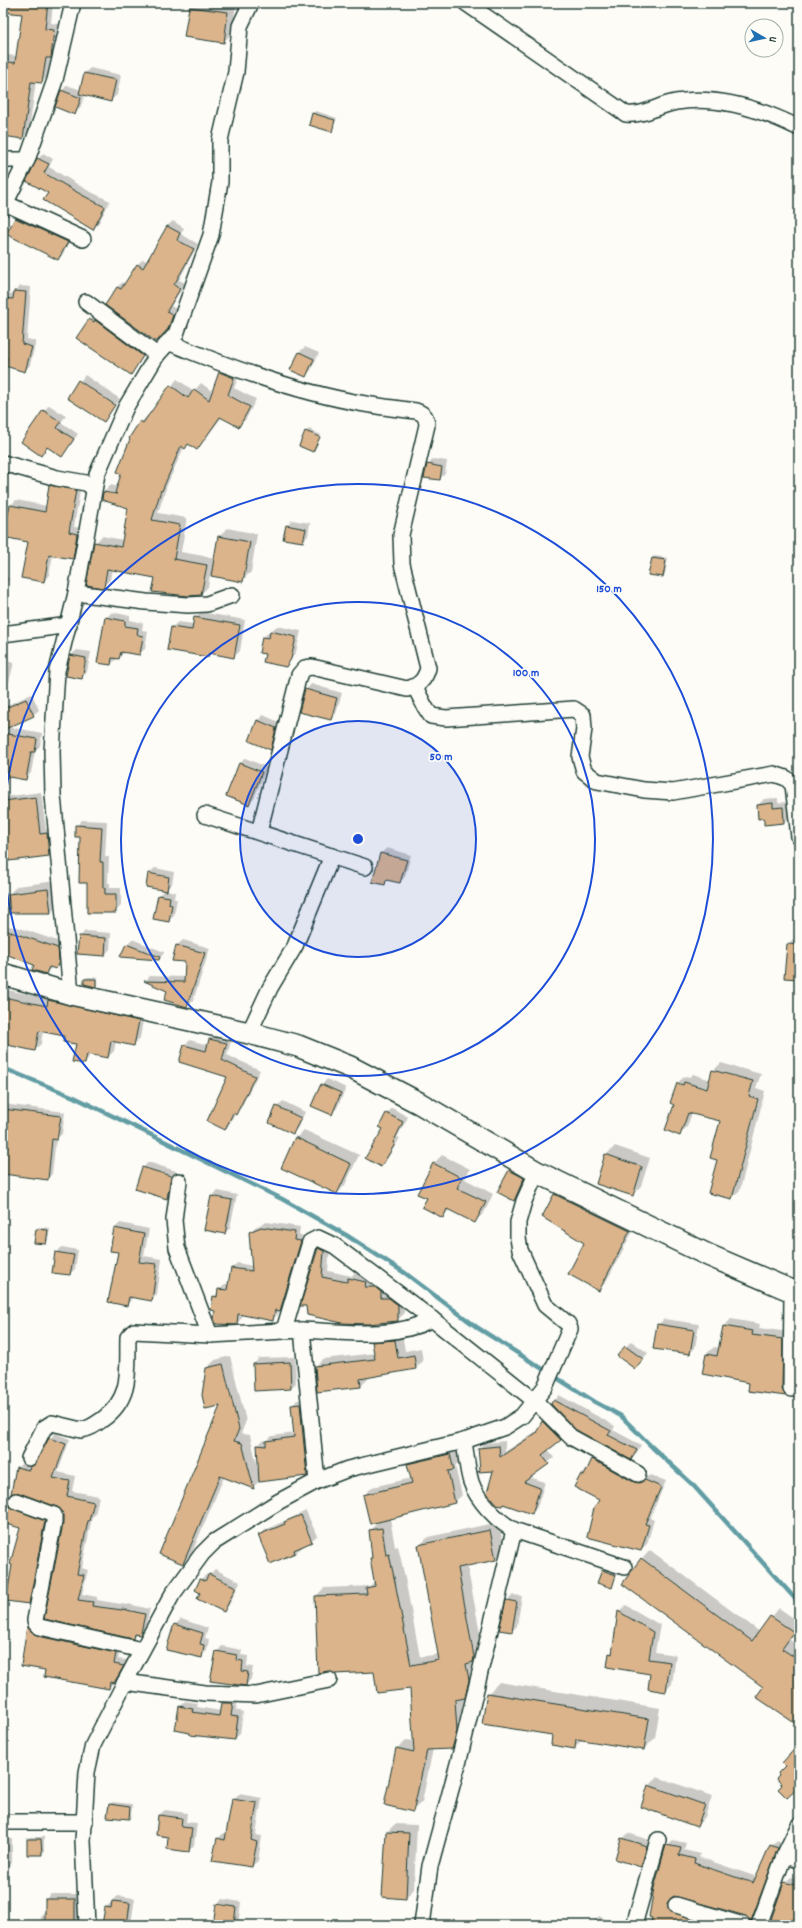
<svg xmlns="http://www.w3.org/2000/svg" width="802" height="1928" viewBox="0 0 802 1928" font-family="Dekko,sans-serif">
<style>
.shadow{fill:#0003;fill-rule:evenodd}
.lines{fill:none;stroke-linecap:round;stroke-linejoin:round}
.stream{stroke:#629da4;stroke-width:4.5}
.building{fill:#dbb48c;stroke:#1f3d34}
.street-casing{stroke:#1f3d34;stroke-width:18}
.secondary-casing{stroke:#1f3d34;stroke-width:24}
.street{stroke:#fdfcf7;stroke-width:15}
.secondary{stroke:#fdfcf7;stroke-width:21}
.ring{fill:none;stroke:#1d4ed8;stroke-width:2}
.centre{fill:#1d4ed8;stroke:#fdfcf7;stroke-width:2}
.ring-label{font-size:12px;text-anchor:middle;font-weight:bold;fill:#1d4ed8;stroke:#fdfcf7;stroke-width:3.5;stroke-linejoin:round;paint-order:stroke}
</style>
<rect width="100%" height="100%" fill="#fdfcf7"/>
<filter id="ink" filterUnits="userSpaceOnUse"><feTurbulence type="fractalNoise" baseFrequency=".025" numOctaves="2"/><feDisplacementMap in="SourceGraphic" scale="8" xChannelSelector="R" yChannelSelector="G"/><feConvolveMatrix kernelMatrix="1 2 1 2 8 2 1 2 1" color-interpolation-filters="sRGB"/></filter>
<g filter="url(#ink)">
<g class="shadow">
<path d="M11,3H53L51,23L60,24L56,51L51,57L48,76L42,82L36,81L29,131L23,138L3,135V58L6,55L17,56L23,13Z"/>
<path d="M194,3L236,4L232,34L223,42L190,7Z"/>
<path d="M90,68L121,75L117,95L111,100L85,95L80,108L74,114L62,91L67,85L81,90L85,73Z"/>
<path d="M316,111L337,118L331,131L313,113Z"/>
<path d="M43,153L53,159L49,167L87,190L110,201L98,224L93,229L49,192L38,159Z"/>
<path d="M21,213L72,236L63,254L58,259L7,233L16,218Z"/>
<path d="M173,221L184,228L181,234L198,244L179,280L185,283L171,306L178,310L173,323L162,336L106,305L117,287L123,282L125,284L138,264L143,259L148,262L167,226Z"/>
<path d="M20,286L31,287L27,339L36,341L30,365L25,371L8,357L3,355V293L15,294Z"/>
<path d="M95,314L148,350L131,373L78,338Z"/>
<path d="M305,347L319,353L311,370L306,375L292,369L299,352Z"/>
<path d="M227,366L241,371L234,388L256,399L246,419L239,426L222,417L197,449L189,444L185,448L184,447L167,485L158,513L187,518L181,552L215,558L219,537L227,528L257,534L251,572L242,580L210,575L208,587L201,594L156,577L112,569L110,580L103,586L95,543L102,536L123,540L129,507L103,499L104,492L111,485L118,487L141,422L148,415L149,416L177,379L194,391L201,383L213,392L220,373ZM106,491L122,494H111Z"/>
<path d="M85,375L120,399L103,421L68,397Z"/>
<path d="M49,405L66,416L61,422L78,434L62,456L48,447L41,455L44,411Z"/>
<path d="M309,429L321,435L313,451L306,432Z"/>
<path d="M433,459L447,461L445,474L439,479L428,465Z"/>
<path d="M56,480L81,485L74,527L82,528L78,553L72,558L53,555L49,575L44,581L29,541L11,505L16,500L47,506L50,486Z"/>
<path d="M292,520L310,523L308,536L303,541L287,526Z"/>
<path d="M655,556L668,558L665,574L662,576L652,558Z"/>
<path d="M3,577L9,578L3,599Z"/>
<path d="M112,612L130,616V620L143,623L142,630L148,631L145,649L139,654L125,652L111,664L106,618Z"/>
<path d="M201,612L245,620L240,651L234,657L211,653L208,656L168,650L172,627L178,622L194,624L195,618Z"/>
<path d="M277,626L301,631L296,652L286,666L266,653L263,637Z"/>
<path d="M3,640L7,641L3,654Z"/>
<path d="M77,650L91,652L87,672L81,678L67,675L71,655Z"/>
<path d="M3,660L14,663L7,689L3,694Z"/>
<path d="M311,684L342,693L336,714L331,719L306,690Z"/>
<path d="M32,694L39,710L33,715L3,729V707Z"/>
<path d="M263,715L281,723L276,743L270,748L257,721Z"/>
<path d="M9,727L42,733L40,746L35,751L31,773L25,779L3,775L8,744L3,733Z"/>
<path d="M245,758L267,767L254,799L249,804L240,764Z"/>
<path d="M41,792L46,829L53,828L55,849L49,855L10,860L4,818L3,819V797Z"/>
<path d="M778,798V803L788,802L789,817L784,822L764,817L758,805L764,799Z"/>
<path d="M82,820L107,821L105,857H109L108,883H110V888H121V906L115,912L88,882L81,837L76,826Z"/>
<path d="M387,848L411,855L405,877L400,882L389,879L385,884L381,853Z"/>
<path d="M155,868L174,872L172,884L166,890L175,892L174,899H177L174,915L169,921L159,895L164,890L149,873Z"/>
<path d="M56,881L59,904L51,912L9,894L17,886Z"/>
<path d="M3,904L5,905L4,926L17,927L63,943L61,963L56,968L52,967L46,973L35,964L3,949Z"/>
<path d="M85,931L111,933L110,949L105,955L80,937Z"/>
<path d="M132,939L164,952V953L159,959L122,956L127,944Z"/>
<path d="M793,939L799,940V978L788,945Z"/>
<path d="M183,940L210,948L193,1001L187,1006L168,991L146,981L150,976L185,977L186,961L177,945Z"/>
<path d="M87,977H98V984L96,986L85,979Z"/>
<path d="M3,989L50,999L55,994L144,1015L140,1038L134,1044L116,1041L114,1051L108,1057L91,1054L84,1063L77,1044L65,1035L43,1031L41,1044L34,1050L3,1043Z"/>
<path d="M216,1034L232,1038L227,1055L260,1070L241,1108L235,1113L230,1123L225,1128L228,1077L185,1045L190,1040L208,1045L210,1039Z"/>
<path d="M721,1063L761,1074L756,1088L765,1091L740,1190L732,1198L718,1159L721,1121L692,1113L687,1127L679,1135L676,1104L677,1083L685,1076L690,1077L693,1074L711,1080L713,1071Z"/>
<path d="M327,1079L346,1088L337,1108L331,1114L322,1085Z"/>
<path d="M283,1101L305,1112L298,1127L293,1133L277,1107Z"/>
<path d="M3,1104L65,1112L62,1134L56,1139L52,1174L47,1179L3,1174Z"/>
<path d="M392,1108L408,1117L397,1137L400,1138L386,1161L381,1166L387,1114Z"/>
<path d="M304,1130L359,1155L345,1185L337,1193L296,1138Z"/>
<path d="M615,1146L650,1158L641,1186L632,1195L606,1155Z"/>
<path d="M442,1155L470,1169L465,1179L493,1194L484,1213L475,1221L450,1209L443,1217L428,1198L433,1164Z"/>
<path d="M148,1162L176,1171L172,1192L167,1197L143,1168Z"/>
<path d="M515,1165L529,1173L519,1194L514,1200L499,1191L510,1170Z"/>
<path d="M562,1187L637,1223L606,1282L598,1289L586,1242L543,1217L555,1194Z"/>
<path d="M218,1191L237,1195L230,1228L225,1233L212,1196Z"/>
<path d="M267,1222L300,1227L299,1235L306,1236L285,1304L279,1310L278,1314L273,1319L242,1313V1318L236,1324L216,1310L214,1297L225,1284H229L232,1268L237,1263L253,1266L250,1232L255,1227Z"/>
<path d="M120,1223L149,1229L144,1256L162,1259L157,1294L152,1300L133,1297L127,1305L114,1229Z"/>
<path d="M39,1227L50,1228L48,1241L46,1243L36,1229Z"/>
<path d="M325,1243L330,1245L328,1271L352,1276L354,1273L372,1276L404,1299V1314L397,1320L308,1315L319,1249Z"/>
<path d="M62,1247L78,1250L75,1269L70,1274L56,1253Z"/>
<path d="M664,1319L699,1324L695,1348L690,1353L658,1325Z"/>
<path d="M731,1319L760,1324L759,1328L789,1332L792,1388L785,1395L706,1354L714,1347L720,1348L724,1326Z"/>
<path d="M402,1333L405,1351L421,1348L423,1361L416,1368L368,1377V1379L361,1386L316,1366L323,1359L375,1353L373,1342L380,1335Z"/>
<path d="M631,1341L648,1353L635,1368L619,1356Z"/>
<path d="M230,1356L246,1421L241,1434L250,1435L258,1469V1445L263,1440L267,1441L272,1436L294,1433L292,1406L297,1400H305L312,1470L307,1475L260,1481L253,1487L224,1477L191,1555L183,1563L221,1404L207,1368L215,1360Z"/>
<path d="M295,1357L296,1383L291,1388L255,1390L254,1364L259,1358Z"/>
<path d="M799,1394V1401L795,1400V1398Z"/>
<path d="M559,1395L615,1426L613,1430L641,1445L636,1454L631,1459L552,1404Z"/>
<path d="M548,1416L566,1434L548,1449L554,1458L529,1477L545,1482L537,1507L532,1513L504,1504L502,1505L494,1470L479,1448L485,1443L505,1441V1452L538,1430Z"/>
<path d="M55,1433L70,1439L58,1472L75,1476L72,1491L99,1496L95,1515L92,1517L82,1568L88,1570L82,1594L97,1597V1600L127,1605L128,1604L150,1609L145,1628L133,1638L46,1618L64,1524V1514L62,1509L17,1468L23,1462L34,1464L50,1439Z"/>
<path d="M458,1447L461,1461L455,1466L462,1495L455,1502L390,1518L395,1547L398,1546L404,1573L420,1657L439,1654L419,1546L428,1537L499,1522L504,1551L495,1559L467,1565L483,1648L482,1653L475,1659L477,1671L473,1688L464,1697L465,1722L461,1739L452,1748L433,1749L422,1802L413,1810L397,1748L406,1740L414,1741L411,1688L375,1671L316,1596L324,1588L370,1586L375,1580L371,1558L373,1556L370,1530L380,1520L364,1495L372,1487L412,1478L408,1465L416,1457Z"/>
<path d="M599,1454L639,1477L645,1478L651,1475L666,1481L650,1518L654,1520L647,1544L641,1550L581,1475L588,1470Z"/>
<path d="M9,1499L50,1516L34,1598L29,1603L21,1527L3,1522V1506Z"/>
<path d="M306,1511L317,1536L295,1553L260,1535L265,1530Z"/>
<path d="M650,1550L760,1632L779,1608L799,1622V1627L790,1640L799,1646V1725L642,1559Z"/>
<path d="M605,1568L618,1572L612,1587L598,1582Z"/>
<path d="M215,1569L240,1582L229,1605L223,1611L196,1590L201,1579L207,1574L209,1575Z"/>
<path d="M513,1595L522,1596L517,1626L512,1631L507,1601Z"/>
<path d="M626,1605L660,1625L655,1652L676,1655L672,1684L665,1691L651,1673L610,1654L613,1650L619,1612Z"/>
<path d="M181,1619L208,1628L205,1638L209,1639L207,1651L201,1656L175,1625Z"/>
<path d="M33,1622L121,1648L118,1659L128,1660L120,1677L108,1688L47,1669L22,1665L28,1627Z"/>
<path d="M222,1646L242,1650L241,1655L248,1656L247,1666L253,1667L251,1679L246,1685L217,1652Z"/>
<path d="M499,1682L660,1708L655,1738L644,1749L583,1739L574,1748L488,1694Z"/>
<path d="M228,1698H238L236,1710L243,1712L240,1734L234,1739L180,1707L185,1701L198,1703L197,1707L221,1711L222,1703Z"/>
<path d="M657,1777L712,1796L705,1817L697,1826L649,1786Z"/>
<path d="M239,1794L262,1798L256,1835L262,1836L258,1861L252,1866L218,1839L223,1833L227,1834L233,1799Z"/>
<path d="M112,1802L132,1804L131,1816L128,1818L110,1805Z"/>
<path d="M165,1810L187,1813L186,1822L197,1823L194,1845L189,1851L169,1836L159,1815Z"/>
<path d="M395,1824L417,1825L414,1889L406,1898L386,1833Z"/>
<path d="M628,1833L652,1841L646,1860L641,1866L622,1839Z"/>
<path d="M30,1837H44V1852L41,1854L28,1839Z"/>
<path d="M3,1839H12V1863L6,1869H3Z"/>
<path d="M673,1840L686,1843L684,1850L700,1854L699,1857L757,1877L771,1846L777,1840L783,1843L756,1914L751,1920L746,1915L673,1895V1902L735,1925H651L667,1845Z"/>
<path d="M791,1877L799,1879V1925H769L785,1883Z"/>
<path d="M51,1894H80L85,1925H41V1915L46,1910V1899Z"/>
<path d="M118,1896L135,1898L131,1924L136,1925H97L104,1920L106,1907Z"/>
<path d="M222,1899L241,1902L238,1925H214L217,1905Z"/>
<path d="M599,1916L619,1925H591Z"/>
</g>
<g class="lines">
<path class="stream" d="M3,1068L74,1097L282,1199L346,1235L405,1273L478,1328L595,1402L621,1416L653,1448L692,1484L799,1603"/>
</g>
<g class="building">
<path d="M3,3H48L45,29L54,30L51,58H46L42,83L31,82L23,139L3,136V109L6,88L3,87V61L15,63L22,14L3,12Z"/>
<path d="M189,7L228,12L224,43L184,37Z"/>
<path d="M84,73L116,80L111,102L79,94Z"/>
<path d="M61,90L81,98L75,115L55,107Z"/>
<path d="M312,113L335,120L332,132L309,125Z"/>
<path d="M37,158L49,164L44,173L82,195L105,207L93,230L43,200L48,193L26,181Z"/>
<path d="M15,218L68,242L58,260L6,234Z"/>
<path d="M167,226L180,233L177,240L194,249L174,285L180,289L167,311L173,315L168,329L156,342L105,305L117,287L121,289L137,264L143,268Z"/>
<path d="M14,291L26,292L22,344L32,347L25,372L5,366L7,357L3,356V298L13,299Z"/>
<path d="M89,319L94,322L95,320L143,356L131,375L76,338Z"/>
<path d="M299,352L314,359L306,377L290,370Z"/>
<path d="M219,372L234,378L228,395L250,407L239,427L220,417L197,450L188,444L185,449L181,446L162,491L161,490L152,520L180,525L174,559L207,565L201,595L188,596L152,592L155,578L107,569L104,588L86,585L94,542L121,547L128,508L102,500L103,492L117,494L115,493L121,474L117,472L130,439L129,438L140,421L143,423L170,385L188,398L194,389L209,400Z"/>
<path d="M78,380L115,405L104,422L67,398Z"/>
<path d="M43,410L61,422L57,428L74,439L62,457L47,447L41,456L21,442Z"/>
<path d="M305,431L320,437L313,452L299,446Z"/>
<path d="M427,464L442,467L440,480L424,478Z"/>
<path d="M49,485L76,490L69,532L77,534L73,559L49,555L44,582L21,578L28,542L3,537L10,505L45,512Z"/>
<path d="M286,525L306,529L303,542L283,539Z"/>
<path d="M218,536L250,542L243,582L211,576Z"/>
<path d="M652,558L666,560L663,577L648,575Z"/>
<path d="M105,617L125,621V626L138,628L137,635L143,636L140,655L121,652L119,659L112,658L111,665L97,663Z"/>
<path d="M194,617L240,625L234,658L209,653L208,657L167,650L171,627L192,630Z"/>
<path d="M270,631L296,637L291,659L286,667L263,662L265,654L259,653L262,637L269,638Z"/>
<path d="M70,655L86,658L82,679L66,676Z"/>
<path d="M305,689L337,698L331,720L299,712Z"/>
<path d="M26,699L34,716L3,730V709Z"/>
<path d="M257,720L276,728L271,750L249,741Z"/>
<path d="M3,733L37,739L35,752H31L26,780L3,776Z"/>
<path d="M239,763L262,772L249,805L226,796Z"/>
<path d="M36,797L40,834L47,833L49,856L9,861L3,816V801Z"/>
<path d="M773,803V808L783,807L784,823L764,825V818L758,819L757,805Z"/>
<path d="M75,825L102,827L100,862H103V888H105V894H116V913H87V883H79L80,837H75Z"/>
<path d="M380,853L407,860L400,883L386,880L385,885L372,882Z"/>
<path d="M148,873L169,877L167,891L146,887Z"/>
<path d="M48,889L51,913H10L8,894Z"/>
<path d="M158,895L170,897L169,904L172,905L169,922L153,919Z"/>
<path d="M3,931L11,932L58,948L59,961L56,969L49,967L46,974L40,972L32,970L34,965L3,953Z"/>
<path d="M79,936L106,938L105,956L77,954Z"/>
<path d="M126,944L160,957L159,960L120,957Z"/>
<path d="M787,944L799,945V979L784,978Z"/>
<path d="M176,945L205,953L187,1007L164,1000L167,991L144,981L184,982L185,962L172,961Z"/>
<path d="M84,979H96V987L84,984Z"/>
<path d="M3,997L47,1006L48,1000L139,1021L134,1046L111,1041L108,1058L87,1054L85,1064L72,1062L76,1044L63,1042L64,1036L39,1031L35,1051L3,1044Z"/>
<path d="M209,1039L227,1043L222,1060L255,1076L236,1115L233,1113L225,1130L207,1121L227,1077L179,1062L184,1045L206,1051Z"/>
<path d="M712,1070L753,1081L749,1096L758,1099L732,1199L708,1193L717,1160L710,1158L720,1121L688,1113L680,1136L665,1130L674,1105L670,1103L677,1083L683,1085L684,1082L707,1089Z"/>
<path d="M321,1084L341,1093L332,1115L311,1106Z"/>
<path d="M276,1106L301,1118L293,1134L269,1123Z"/>
<path d="M3,1109L61,1116L57,1140L52,1139L48,1180L3,1174Z"/>
<path d="M386,1113L403,1122L393,1143L395,1144L381,1167L365,1158L383,1129L379,1127Z"/>
<path d="M295,1137L351,1164L337,1194L281,1168Z"/>
<path d="M605,1154L642,1167L633,1196L596,1184Z"/>
<path d="M433,1163L462,1178L457,1188L486,1202L475,1223L447,1209L443,1218L422,1207L427,1198L417,1194Z"/>
<path d="M142,1167L171,1176L167,1199L135,1189Z"/>
<path d="M509,1170L524,1178L514,1201L497,1192Z"/>
<path d="M554,1194L630,1231L599,1291L568,1274L584,1243L542,1217Z"/>
<path d="M211,1196L232,1200L225,1234L204,1230Z"/>
<path d="M261,1227L295,1232L294,1240L301,1241L280,1311L275,1310L273,1321L238,1314L237,1325L216,1324L214,1319L215,1311L211,1310L213,1296L217,1297L218,1289L227,1290L231,1268L252,1271L249,1232Z"/>
<path d="M114,1228L144,1234L139,1262L157,1264L152,1301L129,1297L127,1306L108,1302L118,1252L110,1251Z"/>
<path d="M36,1229L48,1230L46,1244L34,1243Z"/>
<path d="M318,1248L324,1251L322,1277L347,1282L348,1278L366,1282L365,1287H375L381,1292V1298H389L398,1305V1321L368,1324L342,1323L307,1315L306,1306H300Z"/>
<path d="M55,1252L74,1255L70,1275L52,1273Z"/>
<path d="M657,1324L694,1330L690,1354L653,1349Z"/>
<path d="M723,1326L753,1331L752,1335L783,1339L782,1389L786,1396L748,1391L749,1383L702,1374L706,1354L717,1356Z"/>
<path d="M395,1340L398,1358L414,1355L416,1369L360,1379L361,1387L317,1392L315,1366L375,1359L372,1342Z"/>
<path d="M625,1346L643,1359L635,1369L617,1356Z"/>
<path d="M290,1362L291,1389L254,1391L253,1364Z"/>
<path d="M223,1364L239,1429L234,1441L242,1443L254,1489L220,1476L183,1564L159,1554L220,1406L205,1409L202,1395L206,1368Z"/>
<path d="M553,1400L611,1431L608,1435L637,1450L631,1460L576,1430L551,1404Z"/>
<path d="M300,1404L307,1476L259,1482L257,1445L266,1446V1441L294,1437L291,1405Z"/>
<path d="M542,1421L561,1440L542,1455L549,1464L524,1482L540,1488L532,1514L503,1504L502,1506L497,1505L487,1493L493,1471L478,1472L480,1470L478,1448L499,1446L500,1457L536,1433Z"/>
<path d="M49,1438L66,1444L53,1478L70,1481L67,1496L94,1502L89,1521H88L77,1574L84,1575L78,1600L93,1602L92,1606L122,1610V1609L145,1614L141,1633L140,1635L134,1634L133,1639L44,1619L63,1524V1515L61,1510L57,1507L19,1493L11,1494L16,1467L29,1470L30,1467L34,1465Z"/>
<path d="M450,1454L454,1470L448,1471L455,1503L370,1524L363,1495L412,1483L407,1464Z"/>
<path d="M592,1459L634,1482L639,1483L645,1480L661,1487L645,1524L649,1525L641,1551L587,1537L594,1508L599,1500L574,1487L581,1474L584,1476Z"/>
<path d="M3,1504L45,1521L29,1604L6,1601L12,1565L10,1564L20,1528L3,1523Z"/>
<path d="M301,1515L312,1542L294,1550L295,1553L270,1564L258,1535L285,1524L284,1522Z"/>
<path d="M382,1528L386,1555L389,1554L395,1582L411,1665L439,1660L418,1545L490,1530L496,1560L458,1568L474,1657L473,1662L466,1664L469,1680L465,1698L455,1700L457,1731L452,1749L427,1750L413,1812L384,1805L396,1748L414,1752L410,1689L377,1693L374,1672L335,1674L328,1671L318,1673L315,1596L367,1594L366,1588L375,1586L370,1558H372L369,1530Z"/>
<path d="M641,1558L752,1641L770,1616L794,1632L782,1649L799,1660V1726L756,1697L763,1687L622,1584Z"/>
<path d="M602,1570L616,1575L612,1588L597,1583Z"/>
<path d="M209,1574L236,1587L224,1612L197,1599L200,1593L195,1590L200,1579L205,1581Z"/>
<path d="M506,1600L517,1602L512,1632L499,1630Z"/>
<path d="M618,1611L653,1632L649,1659L670,1662L666,1692L648,1689L650,1674L607,1667L609,1653L612,1654Z"/>
<path d="M174,1624L203,1633L200,1644L204,1645L202,1658L166,1650Z"/>
<path d="M27,1626L31,1631L38,1636L116,1653L114,1664L124,1666L114,1683L110,1682L109,1689L44,1677L45,1670L21,1666Z"/>
<path d="M216,1651L237,1655L236,1660L243,1661L242,1671L248,1672L246,1686L210,1681Z"/>
<path d="M487,1693L649,1719L644,1750L576,1739L575,1749L551,1745L552,1735L482,1724Z"/>
<path d="M221,1703H233L231,1716L238,1717L235,1740L190,1735V1733L175,1730L179,1706L193,1709L192,1712L219,1716Z"/>
<path d="M799,1744V1787L787,1798L778,1789L782,1785L776,1778L779,1775L778,1773L785,1766L782,1763Z"/>
<path d="M648,1785L705,1805L697,1827L641,1807Z"/>
<path d="M232,1799L257,1803L251,1840L257,1842L252,1867L212,1861L217,1838L225,1840Z"/>
<path d="M109,1804L130,1807L129,1819L107,1817Z"/>
<path d="M158,1815L182,1818L181,1827L192,1828L189,1852L167,1849L168,1837L156,1835Z"/>
<path d="M386,1832L409,1833L406,1899L382,1897Z"/>
<path d="M621,1838L647,1846L641,1867L615,1859Z"/>
<path d="M27,1839H41L42,1855H27Z"/>
<path d="M666,1845L681,1848L679,1855L695,1859L694,1863L753,1883L770,1845L778,1848L751,1921L746,1916L674,1896L670,1899L667,1903L670,1911L712,1925H650L652,1918L649,1917L654,1888Z"/>
<path d="M784,1882L799,1886V1902L793,1925H769Z"/>
<rect x="45" y="1899" width="30" height="26"/>
<path d="M112,1901L130,1903L127,1925H102L105,1907L111,1908Z"/>
<path d="M216,1904L236,1907L234,1925H213Z"/>
</g>
<g class="lines">
<defs>
<g id="street">
<path d="M466,3L626,114C645,116 658,105 676,102C718,95 761,109 799,128"/>
<path d="M3,160H27"/>
<path d="M7,204L83,239"/>
<path d="M3,208L27,160L55,80L73,3"/>
<path d="M86,302L157,355"/>
<path d="M168,342C230,368 299,393 365,404C382,407 399,409 416,411C425,414 426,417 427,425L401,535L402,564L428,668C425,680 419,686 407,689L312,667L305,668L299,675L259,832"/>
<path d="M3,463L57,478L86,483L93,488"/>
<path d="M76,593L146,602L188,605L207,604L232,595"/>
<path d="M3,634L69,625"/>
<path d="M415,687L425,707L431,716L446,718L574,709L583,715L584,729L580,757L584,771L597,781L644,790L673,792L774,774L786,778L793,785L799,837"/>
<path d="M205,815L365,867"/>
<path d="M71,994L53,795L52,751L57,671L76,593L97,474L126,407L157,355L176,334L211,235L220,182V140L236,72L240,26L251,3"/>
<path d="M249,1033L270,988L295,946L332,856"/>
<path d="M179,1181L174,1220L177,1248L210,1335"/>
<path d="M284,1330L310,1242L318,1238L335,1246L432,1319L535,1401L571,1437L638,1474"/>
<path d="M302,1330C344,1332 393,1340 432,1319"/>
<path d="M791,1389L792,1292"/>
<path d="M464,1441C466,1454 467,1469 471,1482C477,1500 497,1521 514,1530L624,1567"/>
<path d="M29,1458L44,1428L52,1423L81,1430C90,1429 96,1424 103,1419C133,1397 127,1370 128,1337L134,1331L210,1335L302,1330L317,1481"/>
<path d="M16,1501L54,1515V1522L35,1620L36,1624L40,1627L142,1650"/>
<path d="M125,1682L205,1693L256,1695L329,1680"/>
<path d="M3,1822H85"/>
<path d="M784,1856L799,1860"/>
<path d="M676,1905L743,1925"/>
<path d="M87,1925L83,1841L87,1772L93,1745L125,1682L172,1595L202,1554L214,1542L278,1502L317,1481L348,1469L464,1441L505,1427L522,1416L545,1387L570,1329L568,1324L545,1305L520,1250L518,1238V1222L524,1201L537,1172"/>
<path d="M422,1925L430,1866L459,1760L514,1530"/>
<path d="M634,1925L658,1840"/>
<path d="M759,1925L784,1856L799,1825"/>
</g>
<path id="secondary" d="M3,974L71,994L249,1033L298,1046L350,1067L419,1103L537,1172L708,1255L799,1294"/>
</defs>
<use href="#street" class="street-casing"/>
<use href="#secondary" class="secondary-casing"/>
<use href="#street" class="street"/>
<use href="#secondary" class="secondary"/>
</g>
</g>
<circle cx="358" cy="839" r="118" fill="#1d4ed8" fill-opacity=".12"/>
<g class="ring">
<circle cx="358" cy="839" r="118"/>
<circle cx="358" cy="839" r="237"/>
<path d="M3 836A355 355 0 1 1 3 842"/>
</g>
<circle cx="358" cy="839" r="6" class="centre"/>
<g class="ring-label">
<text x="609" y="592">150 m</text>
<text x="526" y="676">100 m</text>
<text x="441" y="760">50 m</text>
</g>
<rect width="802" height="1928" fill="none" stroke="#fdfcf7" stroke-width="16"/>
<rect x="8" y="8" width="786" height="1912" fill="none" stroke="#1f3d34" stroke-width="1.5" filter="url(#ink)"/>
<g transform="translate(764 38) rotate(99)"><circle r="19" fill="#fdfcf7" stroke="#a4b0a9"/>
<path d="M0-3L7 15L0 10L-7 15Z" fill="#1f6fb2"/>
<text y="-6" font-size="11" font-weight="bold" text-anchor="middle" fill="#1f3d34">U</text>
</g>
</svg>
